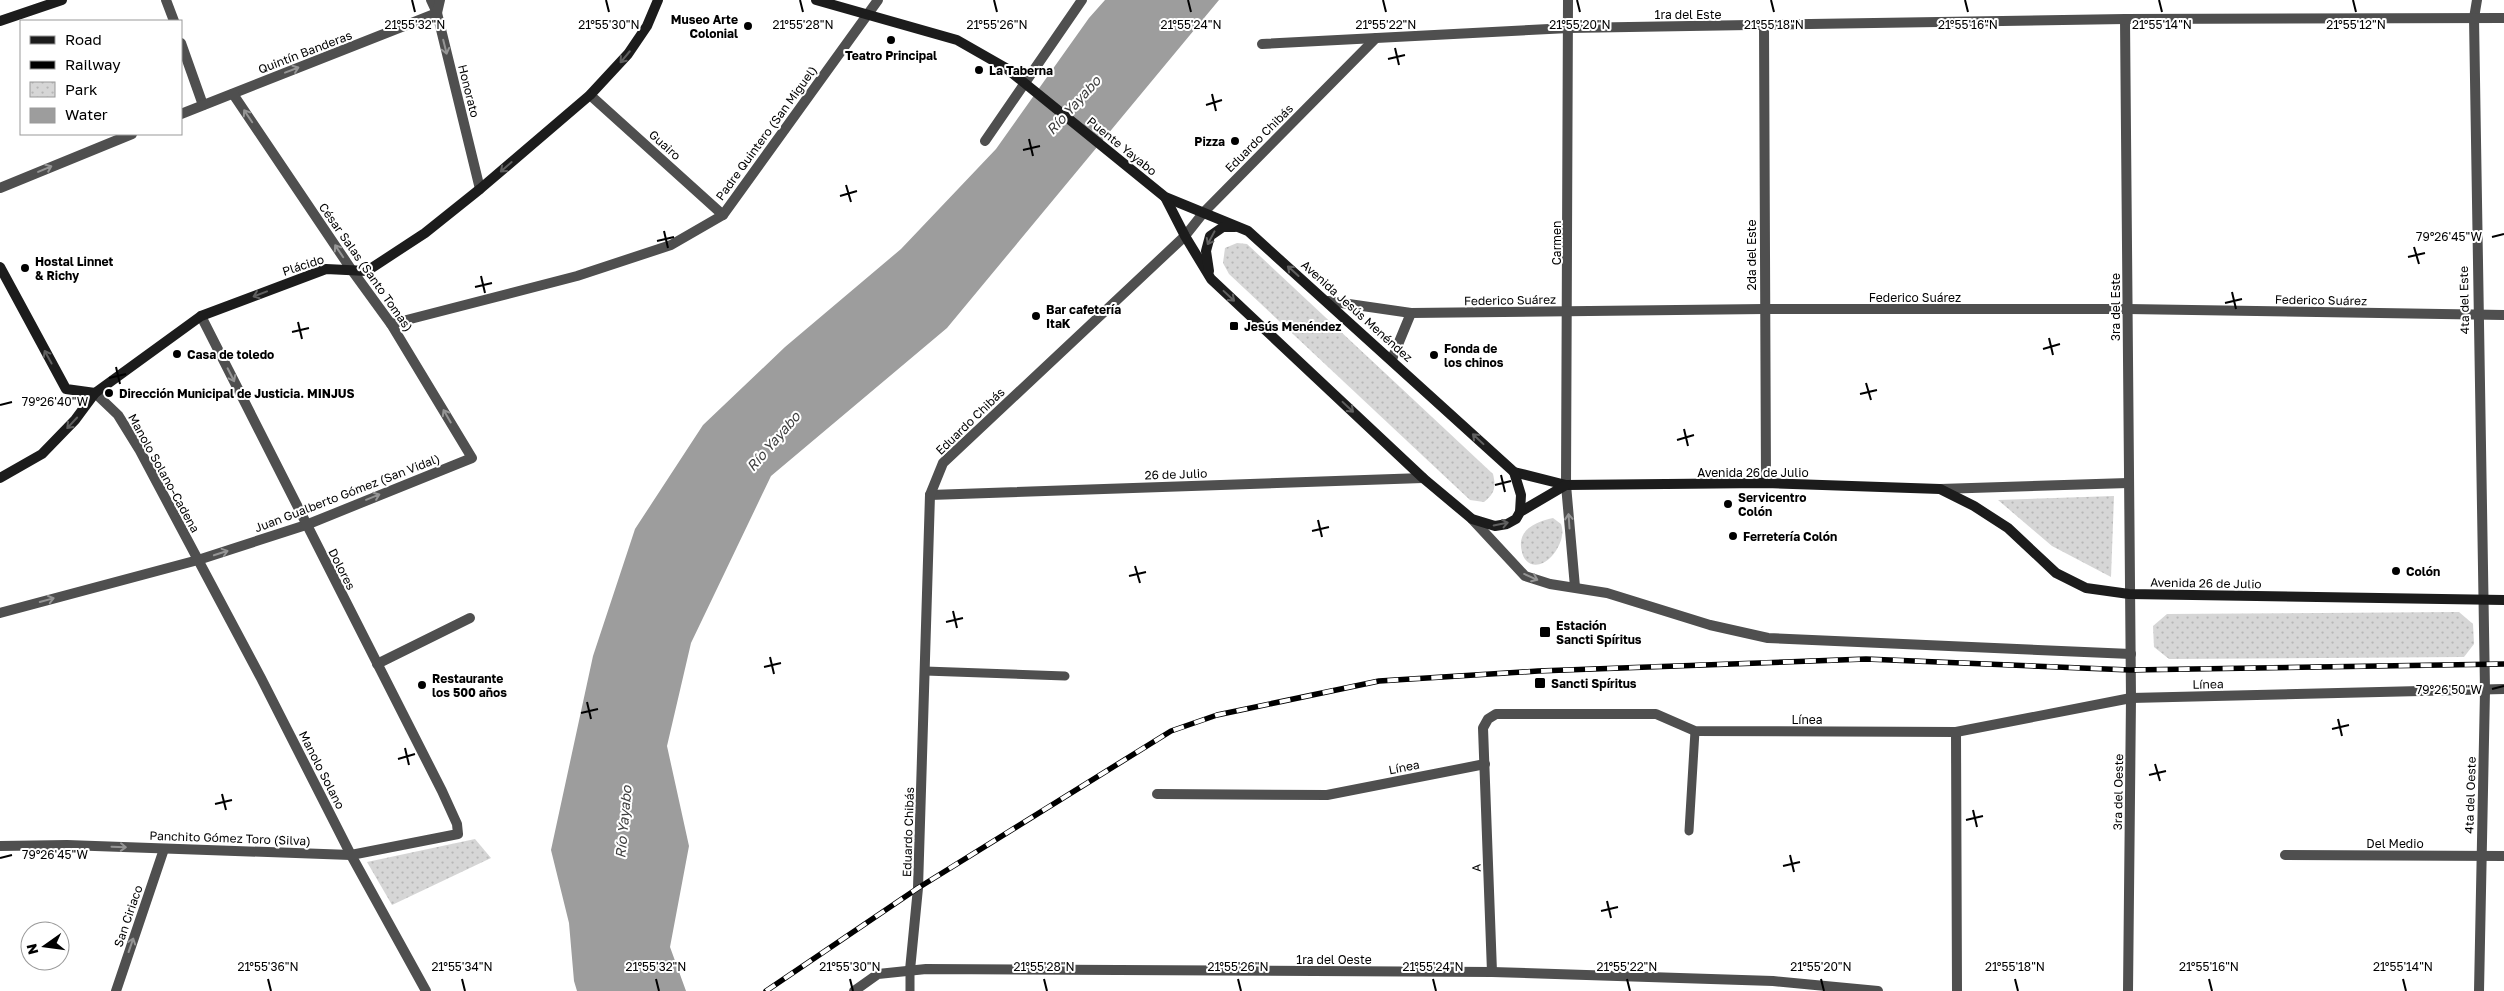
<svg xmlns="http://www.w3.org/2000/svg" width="2504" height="991" viewBox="0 0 2504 991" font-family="'Golos Text',sans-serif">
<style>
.park{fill:url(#park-dots)}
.water{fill:#9d9d9d}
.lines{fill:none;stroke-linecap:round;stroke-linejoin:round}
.lane{stroke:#4f4f4f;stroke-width:9}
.street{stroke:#4f4f4f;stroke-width:10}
.secondary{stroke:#1c1c1c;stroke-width:10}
.rail-casing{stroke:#000;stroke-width:5.5}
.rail{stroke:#fff;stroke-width:4;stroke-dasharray:11;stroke-linecap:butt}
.oneway{stroke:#959595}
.oneway2{stroke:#606060}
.ticks{fill:none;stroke:#000;stroke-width:2}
.poi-dot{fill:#000;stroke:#fff;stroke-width:2}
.labels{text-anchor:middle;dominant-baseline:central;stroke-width:4;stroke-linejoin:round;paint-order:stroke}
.street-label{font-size:12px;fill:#000;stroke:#fff}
.poi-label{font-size:12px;font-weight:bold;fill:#000;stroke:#fff;text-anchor:start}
.water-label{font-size:14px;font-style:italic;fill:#3e3e3e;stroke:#fff}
.ticks-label{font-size:12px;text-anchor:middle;fill:#000;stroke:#fff;stroke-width:4;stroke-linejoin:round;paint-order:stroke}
</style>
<defs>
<pattern id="park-dots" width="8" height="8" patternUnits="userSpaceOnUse" patternTransform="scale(1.25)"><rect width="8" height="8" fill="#d6d6d6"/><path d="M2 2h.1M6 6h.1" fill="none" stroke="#b6b6b6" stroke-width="1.8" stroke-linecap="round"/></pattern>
</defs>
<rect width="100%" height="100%" fill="#fff"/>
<g class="park">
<path d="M1237,243L1247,244L1493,474C1496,487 1495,493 1484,502L1470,500L1229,274L1223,263L1225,248Z"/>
<path d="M2114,496L2111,577L2052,546L1998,500Z"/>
<path d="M1553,518L1561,524C1562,527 1563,532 1562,535C1561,548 1546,569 1531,564C1526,562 1523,557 1522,552C1516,530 1535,522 1553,518Z"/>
<path d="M2459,612L2473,624L2474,644L2464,657L2169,659L2154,647L2153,626L2167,614Z"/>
<path d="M475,839L491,858L392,905L367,862Z"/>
</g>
<path class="water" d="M1105,0H1219L947,328L771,476L691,643L667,746L689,846L670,947L686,991H577L574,981L569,923L551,850L593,656L635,529L703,425L785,347L901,249L996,149L1089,18Z"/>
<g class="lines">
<g class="lane">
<path d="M925,671L1065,676"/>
<path d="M1689,831L1695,731"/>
<path d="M910,991V970"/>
</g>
<g class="street">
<path d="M166,0L174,21"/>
<path d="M431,0L437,13L480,189"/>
<path d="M1568,0L1566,485L1575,587"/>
<path d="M2477,0L2474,18L2485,690L2479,991"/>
<path d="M2125,19L2131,698L2128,991"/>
<path d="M1764,26L1766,483"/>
<path d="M181,43L203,105"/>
<path d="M1262,44L1569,28L2125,19L2504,18"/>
<path d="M590,95L723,215"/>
<path d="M181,114L437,13L440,0"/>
<path d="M985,141L1082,0"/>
<path d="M0,188L132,134"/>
<path d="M1328,301L1411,313L1764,309H2128L2504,315"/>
<path d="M391,324L577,276L671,245L723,215L878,0"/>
<path d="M1392,359L1411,313"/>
<path d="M95,393L118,415L139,449L261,678L351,855L426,991"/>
<path d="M1940,489L2128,483"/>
<path d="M930,495L1423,478"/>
<path d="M1472,519L1525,576L1550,584L1607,593L1710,625L1768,638L2131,654"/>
<path d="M0,613L198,560L306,525L472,458L391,324L351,269L233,94"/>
<path d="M377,664L470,618"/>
<path d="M1956,732L1957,991"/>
<path d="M1157,794L1327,795L1485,764"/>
<path d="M0,846L67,845L351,855L458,834L457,824L442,791L201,316"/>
<path d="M2285,855L2504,856"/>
<path d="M910,970L918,888L930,495L943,463L1185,236L1204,212L1376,38"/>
<path d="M1492,972L1483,728L1488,719L1496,714H1656L1695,731L1956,732L2131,698L2504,689"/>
<path d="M116,991L164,849"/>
<path d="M854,991L878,974L926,969L1492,972L1773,981L1878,991"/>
</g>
<g class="secondary">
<path d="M816,0L957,40L1006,68L1165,197L1248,231L1514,472L1566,485L1766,483L1940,489L1974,506L2008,528L2056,573L2086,588L2129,594L2504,600"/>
<path d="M0,21L62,0"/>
<path d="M1165,197L1185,236L1211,279L1423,478L1472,519L1495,526L1507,524L1516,519L1520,512L1566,485"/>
<path d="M0,267L66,389L95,393"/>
<path d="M1209,271L1206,251L1210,236L1223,227H1235"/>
<path d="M1514,472L1521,495L1520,512"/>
<path d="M0,478L42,454L75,420L95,393L201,316L326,269L367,271L425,233L480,189L590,95L628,54L647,26L658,0"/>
</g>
<defs>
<path id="rail" d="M766,991L918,888L1171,731L1217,715L1379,681L1538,671L1866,659L2130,670L2504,664"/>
</defs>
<use href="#rail" class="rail-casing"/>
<use href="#rail" class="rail"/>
</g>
<defs><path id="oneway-shaft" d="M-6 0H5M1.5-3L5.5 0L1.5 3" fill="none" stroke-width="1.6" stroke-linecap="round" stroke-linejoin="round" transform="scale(1.25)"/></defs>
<g class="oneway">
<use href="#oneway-shaft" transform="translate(445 47) rotate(76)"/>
<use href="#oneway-shaft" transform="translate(292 70) rotate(-21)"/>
<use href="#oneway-shaft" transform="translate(248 116) rotate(-124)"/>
<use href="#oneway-shaft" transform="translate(45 169) rotate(-23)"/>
<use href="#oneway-shaft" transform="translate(339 251) rotate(-124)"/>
<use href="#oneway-shaft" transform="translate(231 375) rotate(63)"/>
<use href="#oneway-shaft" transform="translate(447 416) rotate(-120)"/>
<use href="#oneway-shaft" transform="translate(373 497) rotate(-22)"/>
<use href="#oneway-shaft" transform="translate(1569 521) rotate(-94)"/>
<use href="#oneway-shaft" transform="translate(221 553) rotate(-18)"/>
<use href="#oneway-shaft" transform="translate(1531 577) rotate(24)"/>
<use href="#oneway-shaft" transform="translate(47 600) rotate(-15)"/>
<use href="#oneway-shaft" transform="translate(119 847) rotate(2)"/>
<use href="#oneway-shaft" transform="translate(131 945) rotate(-71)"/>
</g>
<g class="oneway2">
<use href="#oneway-shaft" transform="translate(625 57) rotate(130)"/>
<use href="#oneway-shaft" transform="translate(506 167) rotate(139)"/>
<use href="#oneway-shaft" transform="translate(1211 238) rotate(118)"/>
<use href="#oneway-shaft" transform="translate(1293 271) rotate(-138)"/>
<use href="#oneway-shaft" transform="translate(260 294) rotate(159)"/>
<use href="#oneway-shaft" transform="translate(1229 296) rotate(43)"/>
<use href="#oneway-shaft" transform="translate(48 357) rotate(-119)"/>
<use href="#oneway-shaft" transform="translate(1348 407) rotate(43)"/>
<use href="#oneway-shaft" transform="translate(72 423) rotate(133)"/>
<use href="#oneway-shaft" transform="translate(1478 439) rotate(-137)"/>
<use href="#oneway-shaft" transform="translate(1501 524) rotate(-11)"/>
</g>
<path class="ticks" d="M412,0L415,12M606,0L609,12M800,0L803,12M994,0L997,12M1188,0L1191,12M1383,0L1386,12M1577,0L1580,12M1771,0L1774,12M1965,0L1968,12M2159,0L2162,12M2353,0L2356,12M1395,48L1399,65M1388,59L1405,55M1212,94L1216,111M1206,105L1222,100M1029,139L1033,156M1023,150L1040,146M846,185L851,202M840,196L857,191M664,231L668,248M2492,237L2504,234M657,241L674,237M2414,247L2419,264M2408,257L2425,253M481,276L485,293M475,287L492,283M2232,292L2236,309M2225,303L2242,299M298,322L302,339M292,332L309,328M2049,338L2053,355M2043,349L2060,344M116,367L120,384M109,378L126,374M1866,383L1871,400M1860,394L1877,390M0,405L12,402M1684,429L1688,446M1677,440L1694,435M1501,475L1505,492M1495,485L1511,481M1318,520L1322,537M1312,531L1329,527M1135,566L1140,583M1129,576L1146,572M953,611L957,628M946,622L963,618M770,657L774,674M764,667L781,663M2492,689L2504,686M587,702L591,719M581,713L598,709M2338,719L2342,736M2332,729L2349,725M405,748L409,765M398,759L415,754M2155,764L2160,781M2149,775L2166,771M222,794L226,810M215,804L232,800M1973,810L1977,827M1966,820L1983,816M1790,855L1794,872M0,858L12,855M1783,866L1800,862M1607,901L1611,918M1601,911L1618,907M268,979L271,991M462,979L465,991M656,979L659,991M850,979L853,991M1044,979L1047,991M1238,979L1241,991M1433,979L1436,991M1627,979L1630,991M1821,979L1824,991M2015,979L2018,991M2209,979L2212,991M2403,979L2406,991"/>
<g class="poi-dot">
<circle cx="748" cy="26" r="5"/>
<circle cx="891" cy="40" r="5"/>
<circle cx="979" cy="70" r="5"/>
<circle cx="1235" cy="141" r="5"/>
<circle cx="25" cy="268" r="5"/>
<circle cx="1036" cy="316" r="5"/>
<rect x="1229" y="321" width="10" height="10" rx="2.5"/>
<circle cx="177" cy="354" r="5"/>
<circle cx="1434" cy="355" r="5"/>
<circle cx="109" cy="393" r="5"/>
<circle cx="1728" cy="504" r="5"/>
<circle cx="1733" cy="536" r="5"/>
<circle cx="2396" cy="571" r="5"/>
<rect x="1539" y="626" width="12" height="12" rx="2.5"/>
<rect x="1534" y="677" width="12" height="12" rx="2.5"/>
<circle cx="422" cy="685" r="5"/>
</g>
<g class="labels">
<g class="street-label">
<text x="1688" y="14">1ra del Este</text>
<text transform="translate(305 52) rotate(-21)">Quintín Banderas</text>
<text transform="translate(469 91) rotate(76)">Honorato</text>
<text transform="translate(766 133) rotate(-54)">Padre Quintero (San Miguel)</text>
<text transform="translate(1259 138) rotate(-45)">Eduardo Chibás</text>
<text transform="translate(665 145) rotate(42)">Guairo</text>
<text transform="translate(1122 146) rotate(39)">Puente Yayabo</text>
<text transform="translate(1556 243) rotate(-90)">Carmen</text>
<text transform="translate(1751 255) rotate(-90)">2da del Este</text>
<text transform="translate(303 265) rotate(-18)">Plácido</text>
<text transform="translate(366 267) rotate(55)">César Salas (Santo Tomas)</text>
<text x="1915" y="297">Federico Suárez</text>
<text transform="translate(1510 300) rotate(-1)">Federico Suárez</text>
<text transform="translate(2321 300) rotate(1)">Federico Suárez</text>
<text transform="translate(2464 300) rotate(-91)">4ta del Este</text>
<text transform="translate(2115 307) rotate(-90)">3ra del Este</text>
<text transform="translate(1357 311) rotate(42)">Avenida Jesús Menéndez</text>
<text transform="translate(970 421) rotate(-44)">Eduardo Chibás</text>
<text x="1753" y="472">Avenida 26 de Julio</text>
<text transform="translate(164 473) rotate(61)">Manolo Solano-Cadena</text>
<text transform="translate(1176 474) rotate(-2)">26 de Julio</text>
<text transform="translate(347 493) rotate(-21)">Juan Gualberto Gómez (San Vidal)</text>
<text transform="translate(342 569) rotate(63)">Dolores</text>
<text transform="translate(2206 583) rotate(1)">Avenida 26 de Julio</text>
<text transform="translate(2208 684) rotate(-1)">Línea</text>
<text x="1807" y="719">Línea</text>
<text transform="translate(1404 767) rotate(-11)">Línea</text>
<text transform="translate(322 770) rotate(63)">Manolo Solano</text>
<text transform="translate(2118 792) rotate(-89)">3ra del Oeste</text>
<text transform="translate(2470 795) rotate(-88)">4ta del Oeste</text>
<text transform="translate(908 832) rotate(-88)">Eduardo Chibás</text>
<text transform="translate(230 838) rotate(2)">Panchito Gómez Toro (Silva)</text>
<text x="2395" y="843">Del Medio</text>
<text transform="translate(1476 868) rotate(-92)">A</text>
<text transform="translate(128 916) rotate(-71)">San Ciriaco</text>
<text x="1334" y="959">1ra del Oeste</text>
</g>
<g class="poi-label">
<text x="738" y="19" text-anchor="end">Museo Arte<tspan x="738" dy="14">Colonial</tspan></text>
<text x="891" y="55" text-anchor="middle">Teatro Principal</text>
<text x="989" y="70">La Taberna</text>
<text x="1225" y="141" text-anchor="end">Pizza</text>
<text x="35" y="261">Hostal Linnet<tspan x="35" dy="14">&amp; Richy</tspan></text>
<text x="1046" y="309">Bar cafetería<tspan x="1046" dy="14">ItaK</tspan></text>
<text x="1244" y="326">Jesús Menéndez</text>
<text x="1444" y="348">Fonda de<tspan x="1444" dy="14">los chinos</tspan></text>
<text x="187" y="354">Casa de toledo</text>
<text x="119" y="393">Dirección Municipal de Justicia. MINJUS</text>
<text x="1738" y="497">Servicentro<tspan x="1738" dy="14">Colón</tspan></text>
<text x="1743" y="536">Ferretería Colón</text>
<text x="2406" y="571">Colón</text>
<text x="1556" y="625">Estación<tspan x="1556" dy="14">Sancti Spíritus</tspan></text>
<text x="432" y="678">Restaurante<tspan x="432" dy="14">los 500 años</tspan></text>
<text x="1551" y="683">Sancti Spíritus</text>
</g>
<g class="water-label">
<text transform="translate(1073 105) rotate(-48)">Río Yayabo</text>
<text transform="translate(773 441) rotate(-49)">Río Yayabo</text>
<text transform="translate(623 822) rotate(-85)">Río Yayabo</text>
</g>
</g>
<g class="ticks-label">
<text x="997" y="29">21°55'26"N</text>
<text x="1386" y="29">21°55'22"N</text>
<text x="1968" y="29">21°55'16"N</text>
<text x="415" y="29">21°55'32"N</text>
<text x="609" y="29">21°55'30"N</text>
<text x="803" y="29">21°55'28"N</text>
<text x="1191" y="29">21°55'24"N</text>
<text x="1580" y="29">21°55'20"N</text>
<text x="1774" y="29">21°55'18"N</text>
<text x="2162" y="29">21°55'14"N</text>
<text x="2356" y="29">21°55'12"N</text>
<text x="2449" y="241">79°26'45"W</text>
<text x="55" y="406">79°26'40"W</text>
<text x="2449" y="694">79°26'50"W</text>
<text x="55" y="859">79°26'45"W</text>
<text x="268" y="971">21°55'36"N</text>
<text x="462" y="971">21°55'34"N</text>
<text x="656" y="971">21°55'32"N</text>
<text x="850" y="971">21°55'30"N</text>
<text x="1044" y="971">21°55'28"N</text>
<text x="1238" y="971">21°55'26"N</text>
<text x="1433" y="971">21°55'24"N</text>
<text x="1627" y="971">21°55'22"N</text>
<text x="1821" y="971">21°55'20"N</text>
<text x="2015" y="971">21°55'18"N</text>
<text x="2209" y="971">21°55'16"N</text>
<text x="2403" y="971">21°55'14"N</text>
</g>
<rect x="20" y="20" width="162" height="115" fill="#ffffff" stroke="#999999"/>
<rect x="30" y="36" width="25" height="8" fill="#1c1c1c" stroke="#999999"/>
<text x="65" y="45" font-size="15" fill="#000000">Road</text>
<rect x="30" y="61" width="25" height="8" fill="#000000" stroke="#999999"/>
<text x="65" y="70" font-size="15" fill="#000000">Railway</text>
<rect x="30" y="82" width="25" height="15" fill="url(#park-dots)" stroke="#999999"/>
<text x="65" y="95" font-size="15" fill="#000000">Park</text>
<rect x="30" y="108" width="25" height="15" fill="#9d9d9d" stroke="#999999"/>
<text x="65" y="120" font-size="15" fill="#000000">Water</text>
<g transform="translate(45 946) rotate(256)"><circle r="24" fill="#ffffff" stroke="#999999"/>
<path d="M0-4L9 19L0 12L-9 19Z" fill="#000000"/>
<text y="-8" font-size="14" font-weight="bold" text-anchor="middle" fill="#000000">N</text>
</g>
</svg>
